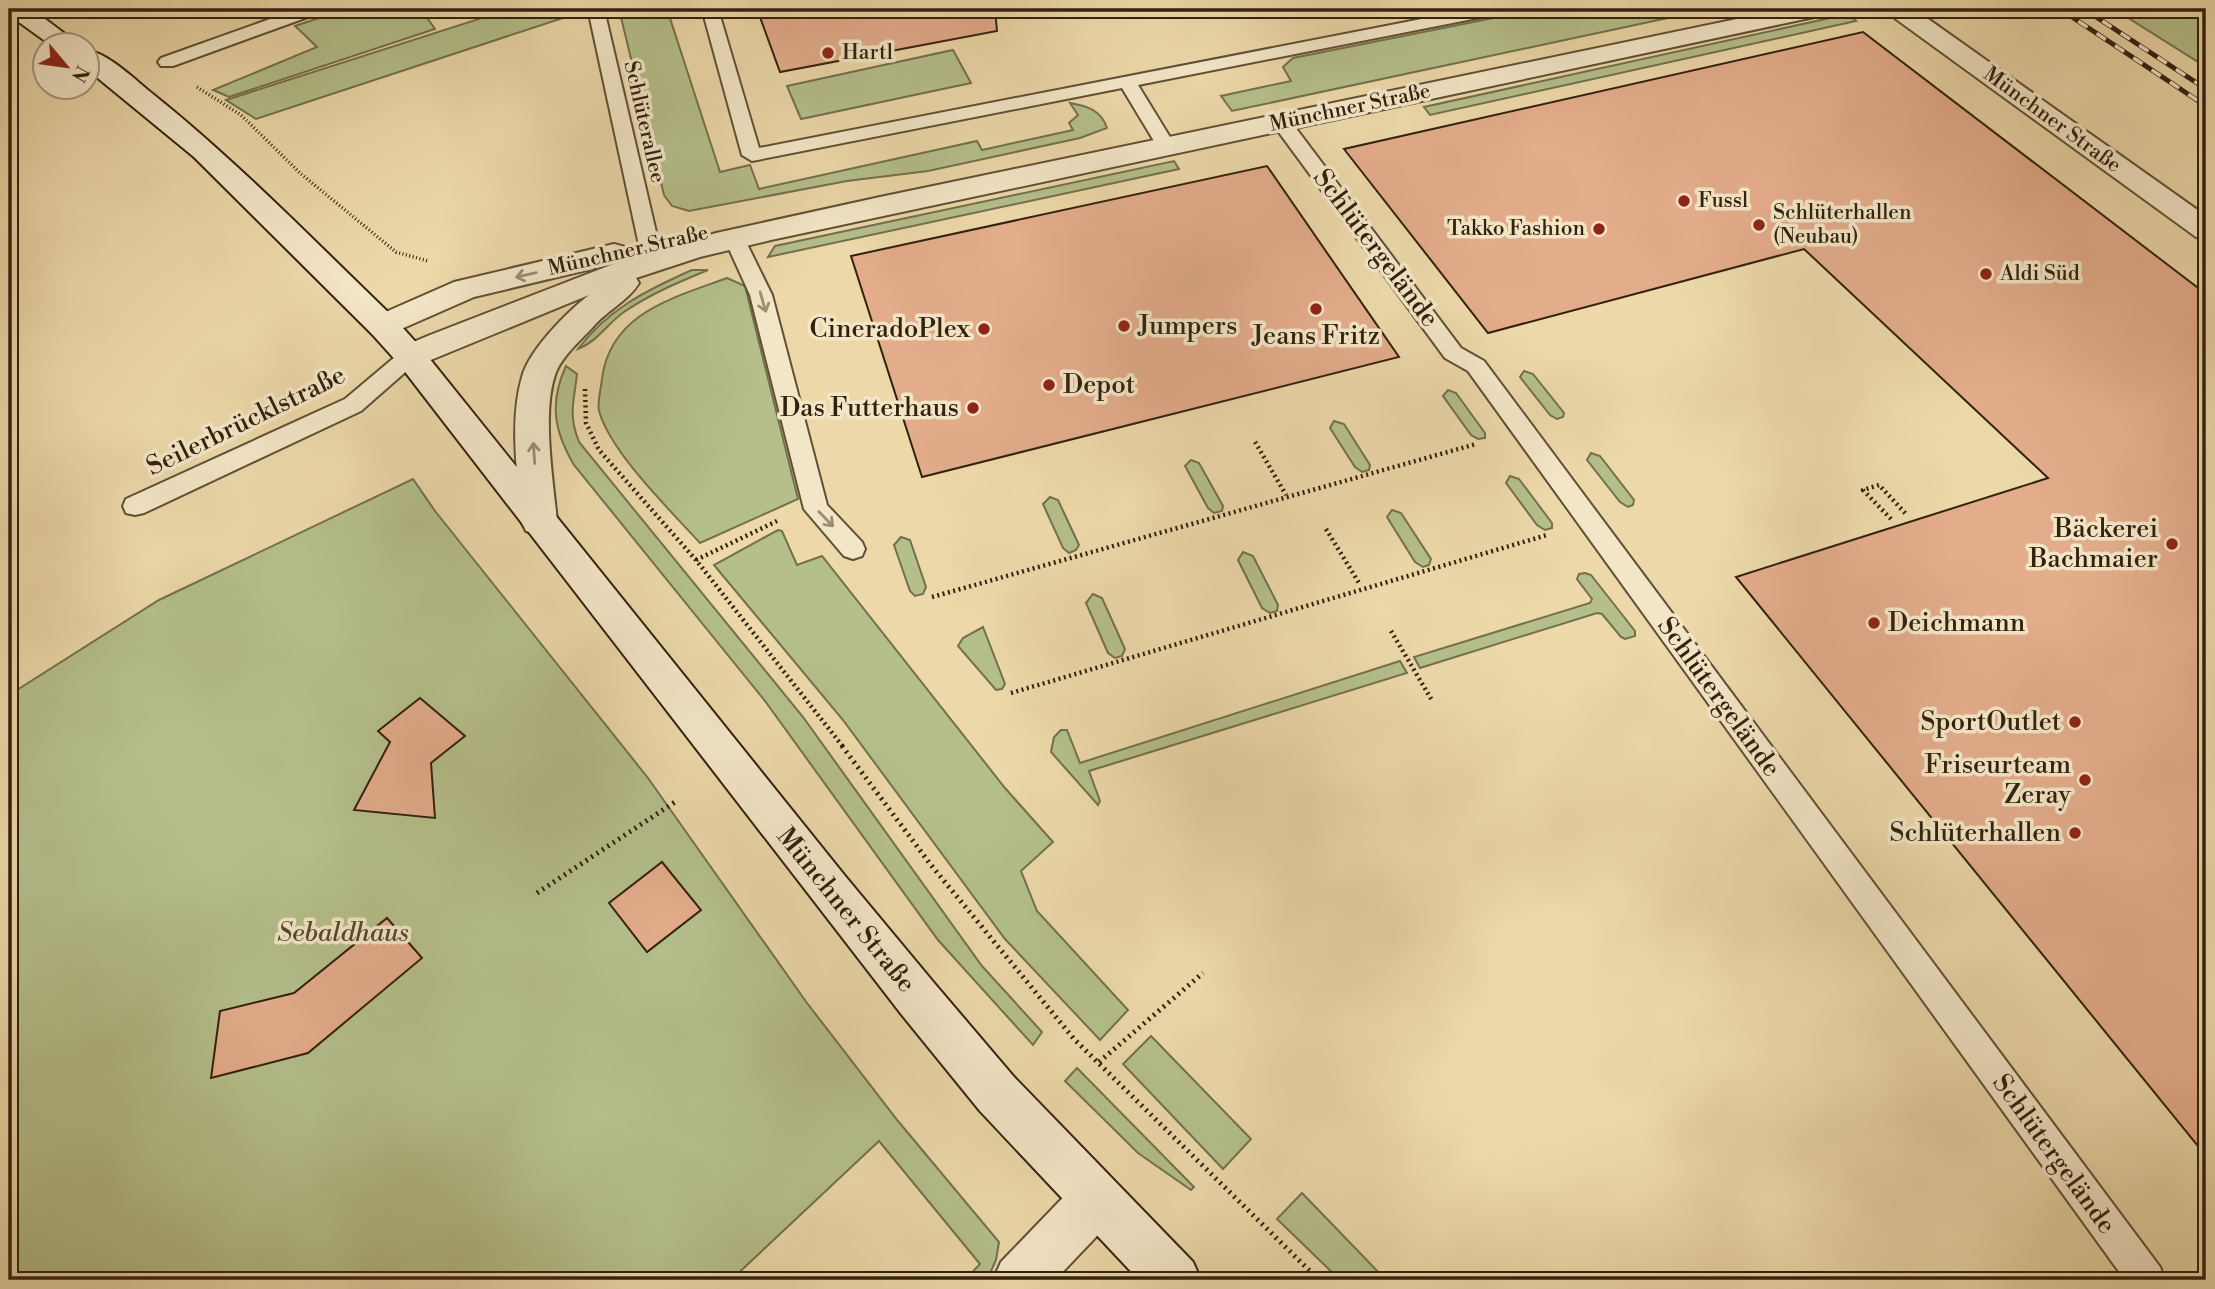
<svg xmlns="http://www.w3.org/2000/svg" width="2215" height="1289" viewBox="0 0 2215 1289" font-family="'Libre Bodoni',serif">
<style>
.green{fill:#b4bf8b;stroke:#73704c;stroke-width:2}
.building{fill:#e3ac8b;stroke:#32210e;stroke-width:2}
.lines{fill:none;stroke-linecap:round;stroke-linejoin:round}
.lane-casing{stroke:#604f35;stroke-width:4}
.street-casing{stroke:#604f35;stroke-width:4}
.secondary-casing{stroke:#32210e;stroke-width:4}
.path-far2{stroke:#32210e;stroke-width:3.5;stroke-dasharray:1 2.5;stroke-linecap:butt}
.path-far1{stroke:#32210e;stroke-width:4.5;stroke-dasharray:2 3.5;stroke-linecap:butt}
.path{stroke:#32210e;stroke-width:5;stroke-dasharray:2 4.5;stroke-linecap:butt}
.lane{fill:#f3e6c7;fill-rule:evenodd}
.street{fill:#f3e6c7;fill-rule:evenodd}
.secondary{fill:#f3e6c7;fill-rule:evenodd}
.rail-casing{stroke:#32210e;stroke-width:5}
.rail{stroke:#f3e6c7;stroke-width:3.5;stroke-dasharray:11;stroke-linecap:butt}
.oneway{stroke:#9c8d74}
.poi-dot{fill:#8f2418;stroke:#f3e6c7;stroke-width:2.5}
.labels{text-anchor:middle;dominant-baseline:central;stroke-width:7;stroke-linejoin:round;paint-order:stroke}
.far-poi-label{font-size:21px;fill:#32210e;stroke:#f3e6c7;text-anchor:start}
.far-street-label{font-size:21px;fill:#32210e;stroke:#f3e6c7}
.street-label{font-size:26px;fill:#32210e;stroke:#f3e6c7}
.poi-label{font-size:26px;fill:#32210e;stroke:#f3e6c7;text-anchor:end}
.park-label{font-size:26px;font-style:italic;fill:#52482d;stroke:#f3e6c7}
</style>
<rect width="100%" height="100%" fill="#ecd8a9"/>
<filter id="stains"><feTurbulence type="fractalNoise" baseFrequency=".00286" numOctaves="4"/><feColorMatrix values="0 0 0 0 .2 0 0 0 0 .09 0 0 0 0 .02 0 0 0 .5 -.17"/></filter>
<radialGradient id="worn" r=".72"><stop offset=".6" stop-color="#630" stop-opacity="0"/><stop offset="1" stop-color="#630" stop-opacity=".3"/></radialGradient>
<g class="green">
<path d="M346,9H421L435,29L229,97L213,90L317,47L295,26Z"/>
<path d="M510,9H580L581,12L256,119L226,100Z"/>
<path d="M619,9H667L720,172L750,165L759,189L977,141L982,150L1073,130L1069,123L1078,115L1070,103C1087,106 1101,110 1107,128L1080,138L928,171L847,181L689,211L672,206L664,195Z"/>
<path d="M1538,9H1710L1232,111L1221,96L1291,81L1283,67L1293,58Z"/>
<path d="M2114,9H2206V67Z"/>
<path d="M1848,14L1856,21L1430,115L1424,107Z"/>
<path d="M953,50L971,83L801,119L787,86Z"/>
<path d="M1174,161L1179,169L768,257L775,246Z"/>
<path d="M692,270H708C679,282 650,294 624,312C608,323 597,342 578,349C608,309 647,290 692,270Z"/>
<path d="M727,278L745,286L798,499L700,543C670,510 611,453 599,411C597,402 601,389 602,379C610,313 673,298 727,278Z"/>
<path d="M566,366L577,374C574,402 568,414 579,442L803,717L982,966L1042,1032L1033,1045L938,940L765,701L574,465C554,431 549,403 566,366Z"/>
<path d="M1524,371L1533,374L1564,413L1563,417L1557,419L1550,415L1520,377Z"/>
<path d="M1448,390L1456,393L1485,433V438L1478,439L1471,435L1443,396Z"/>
<path d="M1334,421L1344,424L1370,465L1369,470L1362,472L1355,467L1330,428Z"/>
<path d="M1591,453L1600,456L1634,500L1633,505L1628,507L1620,502L1587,460Z"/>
<path d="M1191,460L1199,463L1223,506L1222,511L1214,513L1208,508L1185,466Z"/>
<path d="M1510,476L1519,479L1552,523V528L1545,530L1537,525L1506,483Z"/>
<path d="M413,479L435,511L648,778L807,1003L898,1121L999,1242L996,1260L987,1280H965L980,1264L879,1141L731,1280H9V695L159,600Z"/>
<path d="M1050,497L1058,500L1079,545L1076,550L1069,553L1063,548L1043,504Z"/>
<path d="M1392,510L1401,513L1431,559L1429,565L1423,567L1415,562L1387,517Z"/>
<path d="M778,530L782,531L797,565L822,556L1005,788L1053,842L1021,871L1037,911L1128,1010L1100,1040L1005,939L843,720L714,565Z"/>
<path d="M901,537L910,540L926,587L923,594L915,596L910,591L894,545Z"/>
<path d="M1243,552L1253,556L1278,605L1277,611L1270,613L1262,608L1238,560Z"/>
<path d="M1585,573L1591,575L1635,631V636L1625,639L1621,637L1602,614L1597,613L1420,668L1414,657L1590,603L1592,599L1577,579L1579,574Z"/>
<path d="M1093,594L1102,598L1125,649L1122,656L1115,658L1108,653L1086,603Z"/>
<path d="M983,627L1005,684L1002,689L996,690L958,646L963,638Z"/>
<path d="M1400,661L1407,673L1089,771L1100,801L1098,805L1051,752L1054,737L1061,730H1067L1080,763Z"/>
<path d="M1151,1036L1251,1139L1223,1169L1123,1064Z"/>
<path d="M1077,1068L1194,1187L1191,1190L1138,1153L1065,1081Z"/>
<path d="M1302,1193L1386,1280H1340L1277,1219Z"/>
</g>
<g class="building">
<path d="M757,9H995L997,31L780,72Z"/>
<path d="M1863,32L2206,294V1156L1736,577L2048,478L1804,249L1488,333L1344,149Z"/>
<path d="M1267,166L1399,357L922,477L851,256Z"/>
<path d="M420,698L465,736L431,763L435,818L354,810L390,742L378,731Z"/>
<path d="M662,862L701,910L647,952L609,903Z"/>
<path d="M387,918L422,958L308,1053L211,1078L220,1011L294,993Z"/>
</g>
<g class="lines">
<defs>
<g id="lane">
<path d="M298,9H321L319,13L173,66H161L158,62L161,58Z"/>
<path d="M588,9H604L659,245L656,250H642L639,245Z"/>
<path d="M702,9H718L759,148L1473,9H1506L1498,14L1138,85L1176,147L1167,153L1160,151L1122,88L752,161L742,155Z"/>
<path d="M1282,117L1289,119L1461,348L1484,361L2160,1267L2165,1280H2125L1468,371L1445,358L1275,127L1273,123Z"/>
<path d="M735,234L742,235L745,240L772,295L827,505L862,542L865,549L862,556L853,559L844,556L804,509L750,295L725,240L728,235Z"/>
<path d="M410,348L418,351L421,356L418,361L361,411L144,513L135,515L126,513L123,506L126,499L345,399L402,351Z"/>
</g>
<g id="street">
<path d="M1785,9H1831L1828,14L1819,16L771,240L700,257L636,278L639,283C628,301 606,311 592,328C580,341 561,357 555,375C542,413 553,480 557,521L552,531L539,535L526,531L521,521C518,475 509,422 522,377C529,350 567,312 589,295L421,364L410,367L399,364L394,356L399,348L430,335L616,263L474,297L383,337L372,334L367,326L372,318L454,282L614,244L625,247L629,254L625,260L716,233L880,197Z"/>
<path d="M1886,9H1914L2206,216V239L2196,237L1889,14Z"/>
<path d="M1096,1175L1114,1182L1121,1200L1114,1218L1055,1280H993L1001,1262L1078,1182Z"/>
</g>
<g id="secondary">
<path d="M9,9H32L81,46H52L9,15Z"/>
<path d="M88,50C112,56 135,80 154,95C240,164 316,243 394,318L421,348L845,876L934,983L1014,1077L1193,1262L1201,1280H1139L980,1111L902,1015L399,364L372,334L194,157L88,70Z"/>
</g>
</defs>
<use href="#lane" class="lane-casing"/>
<use href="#street" class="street-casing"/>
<use href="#secondary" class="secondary-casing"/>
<path class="path-far2" d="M197,87L241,115L300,173L396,252L428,261"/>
<g class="path-far1">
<path d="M585,389L586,423L599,450L696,560L844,748"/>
<path d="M1255,442L1286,495"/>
<path d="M1891,519L1863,490L1879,485L1906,514"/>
<path d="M1326,529L1359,583"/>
<path d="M696,560L777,521"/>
<path d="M932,597L1476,444"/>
<path d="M1391,631L1433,702"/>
<path d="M1011,693L1547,535"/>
</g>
<g class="path">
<path d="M842,746L931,865L1074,1039L1319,1280"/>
<path d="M537,893L675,802"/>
<path d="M1099,1062L1203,973"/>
</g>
<use href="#lane" class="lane"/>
<use href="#street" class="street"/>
<use href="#secondary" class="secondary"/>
<defs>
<g id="rail">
<path d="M2060,9L2206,106"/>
<path d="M2084,9L2206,89"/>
</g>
</defs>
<use href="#rail" class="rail-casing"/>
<use href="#rail" class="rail"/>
</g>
<defs><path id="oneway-shaft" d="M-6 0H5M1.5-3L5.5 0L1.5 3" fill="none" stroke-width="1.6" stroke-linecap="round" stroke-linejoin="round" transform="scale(1.75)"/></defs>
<g class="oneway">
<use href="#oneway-shaft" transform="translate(526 275) rotate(167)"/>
<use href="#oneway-shaft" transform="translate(763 302) rotate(74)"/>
<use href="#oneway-shaft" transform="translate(534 453) rotate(-94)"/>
<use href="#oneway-shaft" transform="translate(826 519) rotate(46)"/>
</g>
<g class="poi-dot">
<circle cx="828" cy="53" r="7"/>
<circle cx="1684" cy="201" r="7"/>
<circle cx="1759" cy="225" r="7"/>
<circle cx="1599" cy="229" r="7"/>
<circle cx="1986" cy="274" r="7"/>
<circle cx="1316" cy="309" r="7"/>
<circle cx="1124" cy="326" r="7"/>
<circle cx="984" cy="329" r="7"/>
<circle cx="1049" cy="385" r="7"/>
<circle cx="973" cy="408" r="7"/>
<circle cx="2172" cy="544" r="7"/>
<circle cx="1874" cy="623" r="7"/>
<circle cx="2075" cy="722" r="7"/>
<circle cx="2085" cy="780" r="7"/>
<circle cx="2075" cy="833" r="7"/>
</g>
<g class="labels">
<g class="far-poi-label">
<text x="842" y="53">Hartl</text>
<text x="1698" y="201">Fussl</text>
<text x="1773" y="213">Schlüterhallen<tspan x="1773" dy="24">(Neubau)</tspan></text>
<text x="1585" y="229" text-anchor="end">Takko Fashion</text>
<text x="2000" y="274">Aldi Süd</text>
</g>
<g class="far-street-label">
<text transform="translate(1350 108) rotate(-12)">Münchner Straße</text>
<text transform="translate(2052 120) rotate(36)">Münchner Straße</text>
<text transform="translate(644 122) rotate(77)">Schlüterallee</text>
<text transform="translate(628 251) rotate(-13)">Münchner Straße</text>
</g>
<g class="street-label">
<text transform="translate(1376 248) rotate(53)">Schlütergelände</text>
<text transform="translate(246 421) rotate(-26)">Seilerbrücklstraße</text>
<text transform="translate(1719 697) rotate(54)">Schlütergelände</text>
<text transform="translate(846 910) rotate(51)">Münchner Straße</text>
<text transform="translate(2054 1154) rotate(54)">Schlütergelände</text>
</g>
<g class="poi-label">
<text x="1138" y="326" text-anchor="start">Jumpers</text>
<text x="970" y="329">CineradoPlex</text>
<text x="1316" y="336" text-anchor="middle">Jeans Fritz</text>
<text x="1063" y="385" text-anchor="start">Depot</text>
<text x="959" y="408">Das Futterhaus</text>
<text x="2158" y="529">Bäckerei<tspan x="2158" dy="30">Bachmaier</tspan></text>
<text x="1888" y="623" text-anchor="start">Deichmann</text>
<text x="2061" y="722">SportOutlet</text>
<text x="2071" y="765">Friseurteam<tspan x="2071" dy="30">Zeray</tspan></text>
<text x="2061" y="833">Schlüterhallen</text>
</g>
<g class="park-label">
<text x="343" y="933">Sebaldhaus</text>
</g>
</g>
<rect width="2215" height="1289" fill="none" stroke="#ecd8a9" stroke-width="35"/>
<rect x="10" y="10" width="2194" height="1268" fill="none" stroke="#32210e" stroke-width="3.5"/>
<rect x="18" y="18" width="2180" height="1254" fill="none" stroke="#32210e" stroke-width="2"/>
<g transform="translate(66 66) rotate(119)"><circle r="33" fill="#f3e6c7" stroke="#a6977d" stroke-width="2"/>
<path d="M0-5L12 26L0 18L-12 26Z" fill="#8f2418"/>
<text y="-10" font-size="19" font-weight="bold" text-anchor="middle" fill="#32210e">N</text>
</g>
<rect width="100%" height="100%" filter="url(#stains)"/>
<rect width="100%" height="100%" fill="url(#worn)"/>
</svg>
